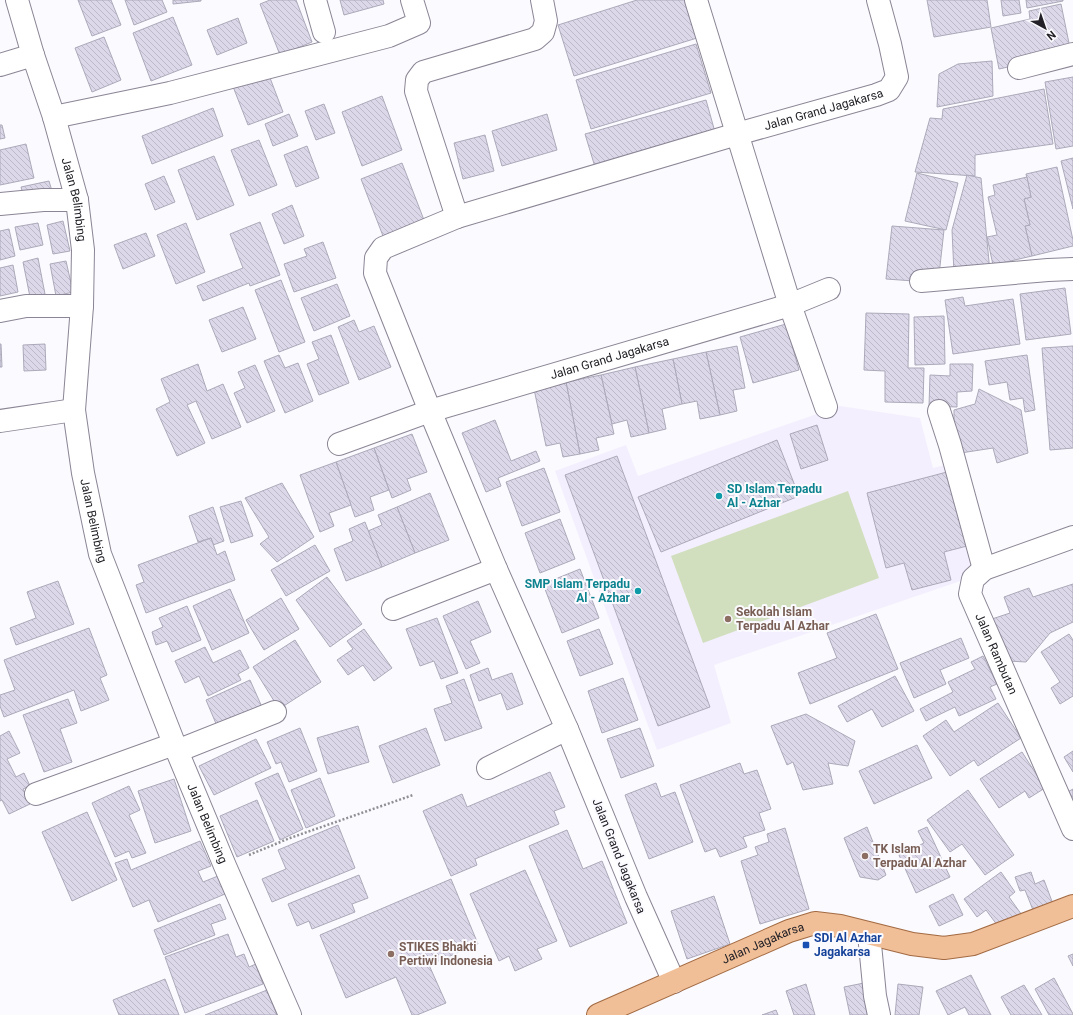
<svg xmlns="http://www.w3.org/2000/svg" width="1073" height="1015" viewBox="0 0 1073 1015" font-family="Roboto,sans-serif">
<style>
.built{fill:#f4effe}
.pitch{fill:#d1dfbf}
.building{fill:url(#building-back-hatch);stroke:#aca9ba}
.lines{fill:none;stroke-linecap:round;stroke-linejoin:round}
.minor-casing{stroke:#8b8595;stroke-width:24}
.major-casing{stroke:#a26a42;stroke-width:24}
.path{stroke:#908f94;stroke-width:2.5;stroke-dasharray:2 2;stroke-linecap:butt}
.minor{stroke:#fff;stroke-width:22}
.major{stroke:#f0be97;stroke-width:22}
.culture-dot{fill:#0f9aa8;stroke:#fbfafe;stroke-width:1.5}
.education-dot{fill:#8d6e63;stroke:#fbfafe;stroke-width:1.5}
.transit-dot{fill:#1a4fb4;stroke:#fbfafe;stroke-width:1.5}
.labels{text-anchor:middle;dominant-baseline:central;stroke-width:4;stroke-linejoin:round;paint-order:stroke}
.street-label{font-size:12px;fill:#232127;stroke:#fbfafe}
.culture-label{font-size:12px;font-weight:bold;fill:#0d838f;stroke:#fbfafe;text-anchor:start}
.education-label{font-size:12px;font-weight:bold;fill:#785e54;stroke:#fbfafe;text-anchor:start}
.transit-label{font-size:12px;font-weight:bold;fill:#164399;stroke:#fbfafe;text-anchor:start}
</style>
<defs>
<pattern id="building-back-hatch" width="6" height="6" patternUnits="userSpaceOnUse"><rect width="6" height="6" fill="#dcd8ea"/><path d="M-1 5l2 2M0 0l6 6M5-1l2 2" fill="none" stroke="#bcb9c9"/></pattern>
</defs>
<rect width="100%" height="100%" fill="#fbfafe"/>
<path class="built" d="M840,406L920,418L933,468L954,463L981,574L714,665L731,723L657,750L555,471L626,445L638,476Z"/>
<path class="pitch" d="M848,491L879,578L703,643L671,556Z"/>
<g class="building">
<path d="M78,0H111L121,25L92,36Z"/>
<path d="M125,0H162L167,12L134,25Z"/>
<path d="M173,0H201V1L173,4Z"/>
<path d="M270,0H296L312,42L280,55L260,4Z"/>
<path d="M340,0H383L384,4L344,15Z"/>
<path d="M637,0H685L697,38L574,76L558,25Z"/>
<path d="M927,0H987L991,27L934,37Z"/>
<path d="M1001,0H1019L1021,13L1003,16Z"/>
<path d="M1026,0H1063V1L1027,8Z"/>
<path d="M1061,4L1071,53L999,69L991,28L1030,19L1029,11Z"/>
<path d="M173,17L192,65L151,81L133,33Z"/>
<path d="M238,18L247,43L217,55L207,30Z"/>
<path d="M104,37L121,80L92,92L75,48Z"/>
<path d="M696,44L711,93L591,129L576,80Z"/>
<path d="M992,61L993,96L937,107L939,74L958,64Z"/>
<path d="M267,70L283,112L248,125L232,84Z"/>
<path d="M1073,77V146L1056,149L1045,82Z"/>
<path d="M1044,89L1053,144L975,155V176L915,172L930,118L942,119L943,109Z"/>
<path d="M382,96L402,150L362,166L342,112Z"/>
<path d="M706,100L715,132L595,167L585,134Z"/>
<path d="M324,104L335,133L316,140L305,111Z"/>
<path d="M213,108L223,136L152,164L142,136Z"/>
<path d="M289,114L298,136L273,146L265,124Z"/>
<path d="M547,114L557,150L502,166L492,131Z"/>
<path d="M0,125H2L5,138L0,139Z"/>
<path d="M485,135L494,171L463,179L454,143Z"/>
<path d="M259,140L277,185L249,196L231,150Z"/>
<path d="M26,144L34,178L0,185V150Z"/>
<path d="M307,146L319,178L296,187L284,155Z"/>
<path d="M214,156L234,205L197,220L178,170Z"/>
<path d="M1073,158V209L1061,161Z"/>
<path d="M402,163L424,220L383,236L361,179Z"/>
<path d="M1057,167L1073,240V246L1032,256L1025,226L1030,225L1024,199L1031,197L1026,174Z"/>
<path d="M917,173L958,183L946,230L905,221Z"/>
<path d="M967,175L981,178L990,272L954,273L952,230Z"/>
<path d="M164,176L175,202L155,210L145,184Z"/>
<path d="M1027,177L1031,197L1024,199L1030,225L1025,226L1032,256L993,265L987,237L997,235L988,197L995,195L993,185Z"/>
<path d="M49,181L52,191L24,198L21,187Z"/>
<path d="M292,205L304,236L284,244L272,214Z"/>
<path d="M63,221L70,251L53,254L47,225Z"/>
<path d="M260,222L280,275L250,286L249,283L203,301L197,286L243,268L230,234Z"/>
<path d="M38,223L43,245L20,250L15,227Z"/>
<path d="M186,223L205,272L176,284L157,235Z"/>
<path d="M892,226L944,230L939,275L914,281L886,279Z"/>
<path d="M9,229L15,256L0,260V231Z"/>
<path d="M146,233L155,256L123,269L114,245Z"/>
<path d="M323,242L336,278L294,292L284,264L307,256L304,249Z"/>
<path d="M38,258L45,294L30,297L23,262Z"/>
<path d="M66,261L73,292L56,296L50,264Z"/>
<path d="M13,265L18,292L0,296V268Z"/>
<path d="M281,280L305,342L279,352L255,290Z"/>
<path d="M337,284L350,316L314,331L301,298Z"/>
<path d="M1065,288L1071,334L1026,340L1020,294Z"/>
<path d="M963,297L965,306L1013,299L1020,344L953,354L945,300Z"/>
<path d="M243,307L256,339L222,352L209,320Z"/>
<path d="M866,313L909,314L908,368H924L923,403L885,402V371L864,370Z"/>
<path d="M944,316L945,364L915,365L914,317Z"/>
<path d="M354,320L359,332L374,326L391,367L359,380L338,327Z"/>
<path d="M786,324L799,370L753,383L740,337Z"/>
<path d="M331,335L349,383L319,395L307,364L319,359L312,342Z"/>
<path d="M0,344H1L2,367H0Z"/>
<path d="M45,344L46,370L24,371L23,345Z"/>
<path d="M737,346L745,388L733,390L737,411L720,415L706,352Z"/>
<path d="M1073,346V448L1050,450L1042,348Z"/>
<path d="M706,352L720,415L700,419L697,401L682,404L673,359Z"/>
<path d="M279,355L285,368L298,363L313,401L285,413L264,361Z"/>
<path d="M1027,355L1035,410L1025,412L1023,398L1010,400L1007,382L989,385L985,361Z"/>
<path d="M673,359L682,404L662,409L666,429L649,433L635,367Z"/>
<path d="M198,364L207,391L223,384L241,427L212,439L196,401L187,405L205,443L177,456L156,409L170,402L161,379Z"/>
<path d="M950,364H973L972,391L957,392V407L929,406L930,375L950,376Z"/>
<path d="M255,365L275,411L247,423L234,393L245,388L238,372Z"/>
<path d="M635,367L649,433L631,437L627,420L612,424L601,375Z"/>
<path d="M601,375L614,434L596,438L599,450L580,454L566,382Z"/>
<path d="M566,382L580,454L563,457L560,443L546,446L534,389Z"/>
<path d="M979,389L1021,410L1028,453L997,463L993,448L954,454V410L975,404Z"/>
<path d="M495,420L511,461L536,451L540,461L498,478L501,486L486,492L462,433Z"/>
<path d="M817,425L828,460L801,469L790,434Z"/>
<path d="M412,434L427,472L407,479L411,490L392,498L374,448Z"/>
<path d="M777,440L799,496L661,552L638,497Z"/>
<path d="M374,448L389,490L370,497L374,510L355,517L336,462Z"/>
<path d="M617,456L710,707L658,726L565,475Z"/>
<path d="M336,462L351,505L329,513L334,526L320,532L300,475Z"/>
<path d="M544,468L560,512L522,526L506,482Z"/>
<path d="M947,472L967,546L944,552L951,580L912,590L904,563L886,568L867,493Z"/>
<path d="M282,483L314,537L277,562L260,544L269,537L245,498Z"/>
<path d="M430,493L449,540L415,553L397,507Z"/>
<path d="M241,501L253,536L231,543L220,507Z"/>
<path d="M213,507L224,541L213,545L211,538L198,542L189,516Z"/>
<path d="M397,507L415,553L382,567L368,531L382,525L378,515Z"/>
<path d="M560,519L575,559L540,573L525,533Z"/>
<path d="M365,522L382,567L346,581L334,549L353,541L349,529Z"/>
<path d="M211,538L217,555L225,551L235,580L146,613L136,585L144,582L138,565Z"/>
<path d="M315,545L330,571L286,596L271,570Z"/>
<path d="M580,569L599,618L562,633L543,584Z"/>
<path d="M327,577L362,624L330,647L296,600Z"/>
<path d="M58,581L74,624L16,645L10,628L36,618L27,592Z"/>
<path d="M1073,584V622L1050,633L1026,662L1008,661L992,619L1010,613L1004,597L1029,588L1033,597Z"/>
<path d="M230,589L249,633L212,650L193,606Z"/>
<path d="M281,598L299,629L264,650L246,620Z"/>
<path d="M478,601L491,632L470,641L480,663L466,669L443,616Z"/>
<path d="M187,606L201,640L172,652L167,641L156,645L152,632L163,627L159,618Z"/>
<path d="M876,614L898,669L810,704L798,673L837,658L827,633Z"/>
<path d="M437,618L458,673L441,679L434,661L420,666L406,629Z"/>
<path d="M89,628L107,675L100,678L109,700L81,711L74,690L4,717L0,706V695L15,690L4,660Z"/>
<path d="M364,629L392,668L374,681L363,665L348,675L337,660L353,649L347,641Z"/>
<path d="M599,629L613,664L580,676L567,641Z"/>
<path d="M1069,634L1073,640V696L1060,704L1051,688L1060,682L1041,652Z"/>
<path d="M961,638L969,658L940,670L946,684L914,698L900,663Z"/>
<path d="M295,640L321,682L279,709L253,667Z"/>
<path d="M205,647L213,663L240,650L249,668L238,674L241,680L208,696L199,676L185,683L175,661Z"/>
<path d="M983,656L997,684L990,687L996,699L959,716L955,707L926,721L920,709L953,692L948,682L975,669L971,662Z"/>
<path d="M488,668L492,680L512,673L523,704L507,710L501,693L479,701L470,675Z"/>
<path d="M895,676L914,711L882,727L872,709L847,722L838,706Z"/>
<path d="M623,678L638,720L602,733L588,691Z"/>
<path d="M464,679L482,728L445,741L434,709L452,703L446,686Z"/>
<path d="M250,680L262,707L217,726L206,700Z"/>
<path d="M68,699L77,723L60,729L72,762L44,772L23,715Z"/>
<path d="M998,703L1021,738L978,766L974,760L950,776L923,736L946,720L954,732Z"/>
<path d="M806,714L855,741L848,766L828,763L833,784L803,790L793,762L787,765L771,726Z"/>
<path d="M358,726L369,762L328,774L317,738Z"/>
<path d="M300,728L317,771L289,782L281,762L276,764L267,742Z"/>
<path d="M426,728L440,765L393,783L379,746Z"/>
<path d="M640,728L654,766L621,778L607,739Z"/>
<path d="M9,731L20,753L7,759L16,777L24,773L30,786L23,789L30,804L9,814L2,800L0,801V736Z"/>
<path d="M256,739L271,768L214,795L199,766Z"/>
<path d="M917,745L932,778L874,804L859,771Z"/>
<path d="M1073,751V772L1064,757Z"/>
<path d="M1022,752L1045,788L1029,798L1025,791L999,808L980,779Z"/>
<path d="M740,763L744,774L757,770L771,809L759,813L765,830L743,837L747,847L720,857L716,848L705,852L680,785Z"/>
<path d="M550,772L565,807L554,811L559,824L475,859L477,865L451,876L423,811L462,794L467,807Z"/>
<path d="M278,773L303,829L280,840L255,783Z"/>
<path d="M320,778L335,816L306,828L291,790Z"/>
<path d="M174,779L191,831L155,843L138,791Z"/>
<path d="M656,783L661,797L675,792L693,842L649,859L625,795Z"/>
<path d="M129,786L140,810L129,815L146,853L132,858L129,851L115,857L92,803Z"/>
<path d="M1073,789V810L1064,794Z"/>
<path d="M968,790L1014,855L985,875L962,844L950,852L927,820Z"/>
<path d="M257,800L274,841L237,857L220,816Z"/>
<path d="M87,812L117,880L72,901L42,832Z"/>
<path d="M338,825L355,868L272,902L262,879L286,869L278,850Z"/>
<path d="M867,827L886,875L878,880L860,877L844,838Z"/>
<path d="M927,827L950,877L916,893L899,855L924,843L918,831Z"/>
<path d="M785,828L809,909L760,924L741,861L758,855L755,847L769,842L767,834Z"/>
<path d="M567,830L583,869L602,861L627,923L570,947L529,846Z"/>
<path d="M200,841L211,866L198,871L203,882L218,876L225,894L158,922L149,900L133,907L115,863L127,859L131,870Z"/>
<path d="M525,870L557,941L537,949L542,959L515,971L509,956L499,961L470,894Z"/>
<path d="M1001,872L1015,892L1009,897L1024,918L1003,933L986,910L977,917L964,899Z"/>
<path d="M1031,872L1035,884L1044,880L1056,912L1037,920L1025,890L1020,891L1015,877Z"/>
<path d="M359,875L368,898L352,904L355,912L312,929L309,921L297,926L288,904Z"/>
<path d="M451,879L478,944L429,965L446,1003L417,1015H412L396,977L346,998L320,935Z"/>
<path d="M953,894L963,915L939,926L929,906Z"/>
<path d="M714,896L730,944L687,959L671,911Z"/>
<path d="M220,904L226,919L211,924L215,935L164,955L154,930Z"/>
<path d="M228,934L236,957L244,954L249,967L256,964L263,984L185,1013L165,957Z"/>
<path d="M1073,954V966L1068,956Z"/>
<path d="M971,975L991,1015H969L965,1007L948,1015L936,991Z"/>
<path d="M1054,978L1073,1014V1015H1049L1035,989Z"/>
<path d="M165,979L179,1015H119L113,1000Z"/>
<path d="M864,983L870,1015H850L844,987Z"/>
<path d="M806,984L815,1015H794L786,991Z"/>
<path d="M898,984L923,987L919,1015H895Z"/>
<path d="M1024,985L1042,1015H1011L1001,997Z"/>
<path d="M267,990L277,1015H205Z"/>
<path d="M776,1010L778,1015H762Z"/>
</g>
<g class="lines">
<defs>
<g id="minor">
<path id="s1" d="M17,0L33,55L54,117L77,200L83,250L82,306L74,410L83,473L100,554L177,751L225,866L290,1015"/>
<path d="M315,0L324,32"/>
<path d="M696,0L790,305L829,289"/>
<path d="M0,65L33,55"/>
<path d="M1019,68L1073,54"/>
<path d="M54,117L170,93L389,36L419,23L412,0"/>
<path d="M0,204L43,200H77"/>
<path d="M457,217L416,91L417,80L423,72L535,39L543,32L546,21L542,0"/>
<path d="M921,281L1048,270L1073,269"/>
<path d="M0,311L26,306H82"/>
<path d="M939,411L950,445L984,569"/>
<path d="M0,421L74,410"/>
<path id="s2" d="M339,444L430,411L790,305L826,407"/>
<path id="s3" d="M1073,537L984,569L973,579L970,594L1073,829"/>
<path d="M393,609L496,569"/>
<path d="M177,751L275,712"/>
<path d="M488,768L567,729"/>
<path d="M36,794L174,744"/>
<path d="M869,934L875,996L879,1015"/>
<path id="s4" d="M674,982L636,897L567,729L496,569L430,411L375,273L376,258L383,248L457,217L737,134L876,95L889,90L897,77L890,44L878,0"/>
</g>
<g id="major">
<path id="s5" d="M598,1015L789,931L815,923L840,926L912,944L944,948L973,944L1073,906"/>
</g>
</defs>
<use href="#minor" class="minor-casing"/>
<use href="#major" class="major-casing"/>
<path class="path" d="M249,855L290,838L413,795"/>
<use href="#minor" class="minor"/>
<use href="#major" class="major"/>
</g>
<g class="culture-dot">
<circle cx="719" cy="496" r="4"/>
<circle cx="638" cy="591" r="4"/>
</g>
<g class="education-dot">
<circle cx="728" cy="619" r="4"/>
<circle cx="865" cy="856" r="4"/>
<circle cx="391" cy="954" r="4"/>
</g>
<rect class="transit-dot" x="802" y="941" width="8" height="8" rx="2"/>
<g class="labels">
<g class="street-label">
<text stroke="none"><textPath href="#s4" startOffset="1259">Jalan Grand Jagakarsa</textPath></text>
<text stroke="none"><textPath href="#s1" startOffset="208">Jalan Belimbing</textPath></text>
<text stroke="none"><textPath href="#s2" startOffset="284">Jalan Grand Jagakarsa</textPath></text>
<text stroke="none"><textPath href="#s1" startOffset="532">Jalan Belimbing</textPath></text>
<text stroke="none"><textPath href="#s3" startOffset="190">Jalan Rambutan</textPath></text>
<text stroke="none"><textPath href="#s1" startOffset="856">Jalan Belimbing</textPath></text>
<text transform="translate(619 856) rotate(68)">Jalan Grand Jagakarsa</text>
<text stroke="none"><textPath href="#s5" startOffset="180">Jalan Jagakarsa</textPath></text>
</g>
<g class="culture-label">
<text x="727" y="489">SD Islam Terpadu<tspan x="727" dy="14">Al - Azhar</tspan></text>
<text x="630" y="584" text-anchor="end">SMP Islam Terpadu<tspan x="630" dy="14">Al - Azhar</tspan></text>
</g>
<g class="education-label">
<text x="736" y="612">Sekolah Islam<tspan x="736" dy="14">Terpadu Al Azhar</tspan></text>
<text x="873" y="849">TK Islam<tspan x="873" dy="14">Terpadu Al Azhar</tspan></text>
<text x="399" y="947">STIKES Bhakti<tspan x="399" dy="14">Pertiwi Indonesia</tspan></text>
</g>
<g class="transit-label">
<text x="814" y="938">SDI Al Azhar<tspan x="814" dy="14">Jagakarsa</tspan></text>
</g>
</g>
<g transform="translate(1045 28) rotate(140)" stroke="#fbfafe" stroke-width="3" paint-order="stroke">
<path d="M0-3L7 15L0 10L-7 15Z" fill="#232127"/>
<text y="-6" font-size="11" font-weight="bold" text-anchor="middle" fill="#232127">N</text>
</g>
</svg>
